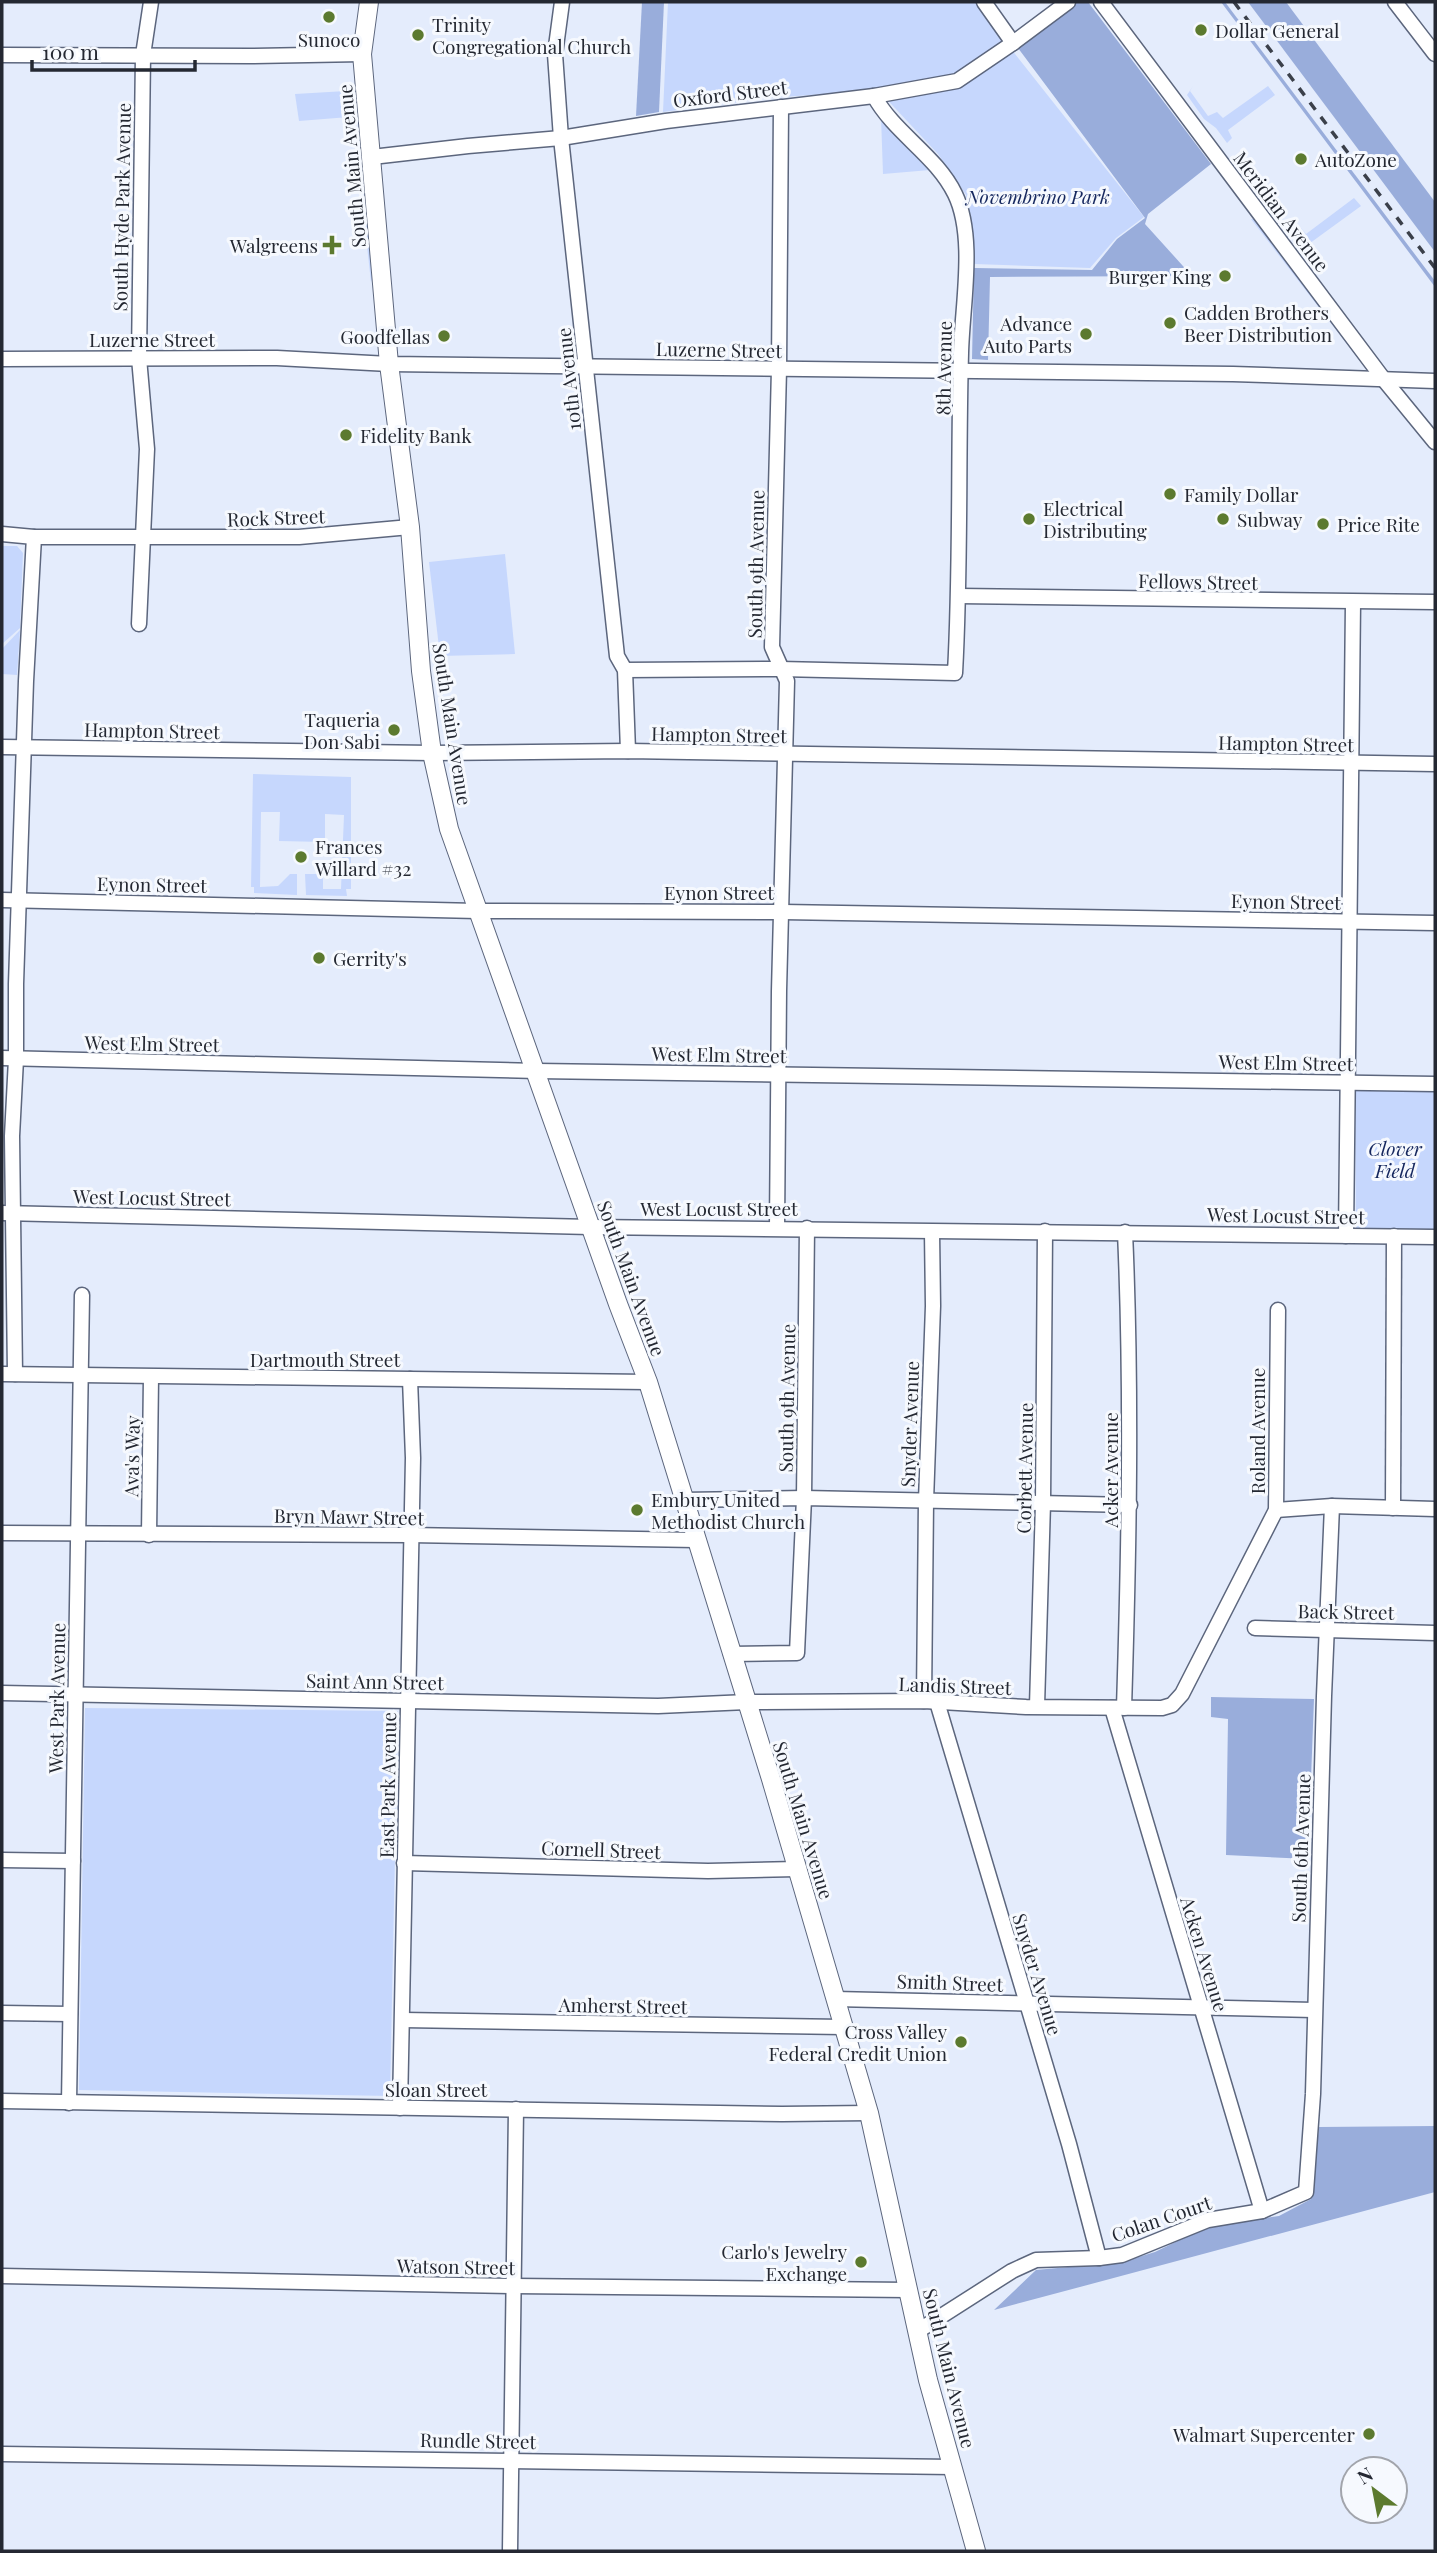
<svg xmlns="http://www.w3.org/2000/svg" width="1437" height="2553" viewBox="0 0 1437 2553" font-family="'Playfair Display',serif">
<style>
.green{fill:#c6d7fd}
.forest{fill:#99addb}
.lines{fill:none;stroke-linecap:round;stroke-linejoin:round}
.minor-casing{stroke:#5c667d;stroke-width:17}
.major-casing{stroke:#5c667d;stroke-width:20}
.minor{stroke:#fff;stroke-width:14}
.major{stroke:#fff;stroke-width:18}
.rail{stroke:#3b404a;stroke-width:3.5;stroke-dasharray:9 9;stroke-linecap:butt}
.poi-dot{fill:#5c7a2f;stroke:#f6f9fe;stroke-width:2.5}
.labels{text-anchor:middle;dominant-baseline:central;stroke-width:6;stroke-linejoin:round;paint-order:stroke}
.poi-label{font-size:19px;fill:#242832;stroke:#f6f9fe;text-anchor:start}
.street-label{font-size:19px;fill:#242832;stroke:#f6f9fe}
.park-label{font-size:19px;font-style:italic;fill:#15275e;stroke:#f6f9fe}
</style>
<rect width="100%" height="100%" fill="#e4ecfc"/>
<g class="green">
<path d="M668,2H977L1004,40L1144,217L1116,238L1090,268L974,264L966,195L938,154L878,90L770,98L663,112Z"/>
<path d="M1193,86L1190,91L1208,116L1217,112L1223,118L1268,86L1275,95L1228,130L1232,138L1227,143L1216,128L1204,119L1187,95Z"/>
<path d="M346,91L349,117L299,121L295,94Z"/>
<path d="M881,117L930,170L883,174Z"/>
<path d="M1236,159L1281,219L1275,217L1237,167Z"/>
<path d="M1354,198L1361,206L1306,246L1294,231L1301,228L1306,234Z"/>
<path d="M363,210L365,213L373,277L371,282Z"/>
<path d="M1251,219H1255L1362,360L1363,365Z"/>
<path d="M2,546H17L23,553L20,628L2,644Z"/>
<path d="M505,554L515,654L440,656L429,562Z"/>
<path d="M20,630L17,675L2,674V649Z"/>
<path d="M253,774L351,777V889H346L347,896L306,895L305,874H323V889H341L344,815L325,814V842L279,841L280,812H261L260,887L278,886L290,874H297V895L254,893V887H251Z"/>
<path d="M1355,1088L1435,1090V1229H1356Z"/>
<path d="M85,1708L398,1711L390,2096L79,2090Z"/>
</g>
<g class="forest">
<path d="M642,2H664L659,112L636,116Z"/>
<path d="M1078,2H1088L1211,164L1148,214L1145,224L1192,276L990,277L988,360L972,359L974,268L1092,270L1117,239L1145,218L1018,48Z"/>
<path d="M1221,2H1225L1435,281V287Z"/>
<path d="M1248,2H1286L1435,202V252Z"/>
<path d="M1211,1697L1314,1699L1308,1859L1226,1855L1228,1719L1211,1717Z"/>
<path d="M1435,2126V2192L994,2310L1036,2270L1122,2262L1155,2252L1194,2233L1219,2225L1279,2216L1311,2199L1319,2127Z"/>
</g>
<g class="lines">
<defs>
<g id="minor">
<path d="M562,2L555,54L561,138L617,656L625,670L628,751"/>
<path d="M984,2L1013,43"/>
<path d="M1101,2L1385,381L1435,442"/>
<path d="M1395,2L1435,54"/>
<path d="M2,55L249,56L362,54"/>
<path d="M372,157L468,146L561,138L666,121L874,96L957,81L1013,43L1068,2"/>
<path d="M2,359L277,358L389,364L1233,374L1435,381"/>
<path d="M2,534L34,537H299L410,527"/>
<path d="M959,596L1435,602"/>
<path d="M139,624L147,449L139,358L143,55L151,2"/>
<path d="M625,670L780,669L955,673C961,566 958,459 961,353C962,306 976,237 955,194C936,155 895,134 874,96"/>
<path d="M2,747L432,753L628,751L1435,764"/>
<path d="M2,900L477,911L783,912L1435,923"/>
<path d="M2,1058L537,1071L1435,1084"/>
<path d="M2,1213L590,1227L1435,1237"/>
<path d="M777,1228L779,991L787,681L772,647L779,369L781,107"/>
<path d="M1346,1236L1353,603"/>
<path d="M2,1374L648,1382"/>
<path d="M15,1374L12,1136L16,1059V984L26,681L34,537"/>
<path d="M683,1500L804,1498L1130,1505"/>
<path d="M1393,1508L1394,1236"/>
<path d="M1276,1510L1332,1506L1435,1509"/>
<path d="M2,1533L410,1535L696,1540"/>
<path d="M149,1535L151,1377"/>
<path d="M1255,1628L1435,1633"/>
<path d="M731,1654L797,1653L804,1498L807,1228"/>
<path d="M2,1693L658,1706L747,1702L924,1701L1026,1707L1162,1708L1172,1705L1182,1694L1276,1510L1278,1310"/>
<path d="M924,1701L926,1501L933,1306L932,1232"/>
<path d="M937,1702L1069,2144L1099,2258"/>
<path d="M1037,1706L1043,1503L1045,1231"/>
<path d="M1112,1708L1262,2211"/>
<path d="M1124,1708C1129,1549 1132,1391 1125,1232"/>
<path d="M2,1860L73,1861"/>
<path d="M404,1863L708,1871L797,1869"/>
<path d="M835,1999L1314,2010"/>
<path d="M2,2013L70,2014"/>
<path d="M403,2020L843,2027"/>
<path d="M2,2101L782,2114L869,2113"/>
<path d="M69,2103L82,1295"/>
<path d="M400,2108L413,1458L410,1379"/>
<path d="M2,2276L514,2286L909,2290"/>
<path d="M918,2331L1012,2271L1036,2260L1099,2258L1122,2255L1208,2220L1262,2211L1306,2192L1313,2094L1324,1696L1332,1506"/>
<path d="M2,2454L953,2467"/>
<path d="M510,2551L516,2109"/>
</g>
<path id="major" d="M369,2L362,54L389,364L410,527L421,671L432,753L449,829L618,1304L648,1382L771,1779L869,2113L928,2380L976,2551"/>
</defs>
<use href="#minor" class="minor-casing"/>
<use href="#major" class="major-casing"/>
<use href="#minor" class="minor"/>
<use href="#major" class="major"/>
<path class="rail" d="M1234,2L1435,268"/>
</g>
<g class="poi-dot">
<circle cx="329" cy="17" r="7"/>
<circle cx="1201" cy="30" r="7"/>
<circle cx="418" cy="35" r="7"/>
<circle cx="1301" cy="159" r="7"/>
<path d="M328.5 234.5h7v7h7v7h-7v7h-7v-7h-7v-7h7z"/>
<circle cx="1225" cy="276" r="7"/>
<circle cx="1170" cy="323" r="7"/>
<circle cx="1086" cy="334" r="7"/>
<circle cx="444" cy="336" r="7"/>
<circle cx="346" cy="435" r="7"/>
<circle cx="1170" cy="494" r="7"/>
<circle cx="1029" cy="519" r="7"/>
<circle cx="1223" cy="519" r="7"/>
<circle cx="1323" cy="524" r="7"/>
<circle cx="394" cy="730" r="7"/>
<circle cx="301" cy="857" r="7"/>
<circle cx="319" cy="958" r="7"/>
<circle cx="637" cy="1510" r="7"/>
<circle cx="961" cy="2042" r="7"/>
<circle cx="861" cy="2262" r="7"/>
<circle cx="1369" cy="2434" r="7"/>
</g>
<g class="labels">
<g class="poi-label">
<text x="432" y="24">Trinity<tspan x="432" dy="22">Congregational Church</tspan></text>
<text x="1215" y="30">Dollar General</text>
<text x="329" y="39" text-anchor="middle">Sunoco</text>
<text x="1315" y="159">AutoZone</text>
<text x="318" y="245" text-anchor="end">Walgreens</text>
<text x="1211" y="276" text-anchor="end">Burger King</text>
<text x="1184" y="312">Cadden Brothers<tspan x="1184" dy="22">Beer Distribution</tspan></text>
<text x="1072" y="323" text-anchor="end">Advance<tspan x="1072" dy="22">Auto Parts</tspan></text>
<text x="430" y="336" text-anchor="end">Goodfellas</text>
<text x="360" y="435">Fidelity Bank</text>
<text x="1184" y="494">Family Dollar</text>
<text x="1043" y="508">Electrical<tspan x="1043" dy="22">Distributing</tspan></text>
<text x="1237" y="519">Subway</text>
<text x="1337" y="524">Price Rite</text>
<text x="380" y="719" text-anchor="end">Taqueria<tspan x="380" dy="22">Don Sabi</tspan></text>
<text x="315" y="846">Frances<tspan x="315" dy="22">Willard #32</tspan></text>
<text x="333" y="958">Gerrity's</text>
<text x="651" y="1499">Embury United<tspan x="651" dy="22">Methodist Church</tspan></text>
<text x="947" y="2031" text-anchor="end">Cross Valley<tspan x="947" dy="22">Federal Credit Union</tspan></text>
<text x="847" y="2251" text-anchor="end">Carlo's Jewelry<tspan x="847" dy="22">Exchange</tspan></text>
<text x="1355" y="2434" text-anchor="end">Walmart Supercenter</text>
</g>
<g class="street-label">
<text transform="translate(730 93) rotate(-7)">Oxford Street</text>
<text transform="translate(351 166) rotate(-95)">South Main Avenue</text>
<text transform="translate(121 207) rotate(-89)">South Hyde Park Avenue</text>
<text transform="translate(1282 211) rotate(53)">Meridian Avenue</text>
<text x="152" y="339">Luzerne Street</text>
<text transform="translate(719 349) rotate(1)">Luzerne Street</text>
<text transform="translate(943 368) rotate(-89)">8th Avenue</text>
<text transform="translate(568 379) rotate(-96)">10th Avenue</text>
<text transform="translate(276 517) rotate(-2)">Rock Street</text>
<text transform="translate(755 564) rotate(-89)">South 9th Avenue</text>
<text transform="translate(1198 581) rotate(1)">Fellows Street</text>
<text transform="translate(453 724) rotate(81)">South Main Avenue</text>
<text transform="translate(152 730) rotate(1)">Hampton Street</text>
<text transform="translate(719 734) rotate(1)">Hampton Street</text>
<text transform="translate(1286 743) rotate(1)">Hampton Street</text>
<text transform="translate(152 884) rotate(1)">Eynon Street</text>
<text x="719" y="892">Eynon Street</text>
<text transform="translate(1286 901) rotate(1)">Eynon Street</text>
<text transform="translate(152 1043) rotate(1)">West Elm Street</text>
<text transform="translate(719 1054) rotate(1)">West Elm Street</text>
<text transform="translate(1286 1062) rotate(1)">West Elm Street</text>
<text transform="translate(152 1197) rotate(1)">West Locust Street</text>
<text x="719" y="1208">West Locust Street</text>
<text transform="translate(1286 1215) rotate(1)">West Locust Street</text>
<text transform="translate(632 1278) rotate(70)">South Main Avenue</text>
<text x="325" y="1359">Dartmouth Street</text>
<text transform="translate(786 1398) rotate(-89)">South 9th Avenue</text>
<text transform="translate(909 1424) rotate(-88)">Snyder Avenue</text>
<text transform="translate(1257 1431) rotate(-90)">Roland Avenue</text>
<text transform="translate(131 1456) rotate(-89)">Ava's Way</text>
<text transform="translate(1024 1468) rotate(-89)">Corbett Avenue</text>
<text transform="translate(1110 1470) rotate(-90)">Acker Avenue</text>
<text transform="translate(349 1516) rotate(1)">Bryn Mawr Street</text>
<text transform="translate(1346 1611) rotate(1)">Back Street</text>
<text transform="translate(375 1681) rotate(1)">Saint Ann Street</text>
<text transform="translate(955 1685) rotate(2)">Landis Street</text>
<text transform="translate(56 1698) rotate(-89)">West Park Avenue</text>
<text transform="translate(387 1785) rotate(-89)">East Park Avenue</text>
<text transform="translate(804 1820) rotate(73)">South Main Avenue</text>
<text transform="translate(1300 1848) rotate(-88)">South 6th Avenue</text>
<text transform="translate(601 1849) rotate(2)">Cornell Street</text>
<text transform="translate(1205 1954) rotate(73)">Acken Avenue</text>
<text transform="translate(1038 1974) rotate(73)">Snyder Avenue</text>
<text transform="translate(950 1982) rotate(2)">Smith Street</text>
<text transform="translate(623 2005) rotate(1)">Amherst Street</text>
<text x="436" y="2089">Sloan Street</text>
<text transform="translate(1161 2218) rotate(-19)">Colan Court</text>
<text transform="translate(456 2266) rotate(1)">Watson Street</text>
<text transform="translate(950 2368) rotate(76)">South Main Avenue</text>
<text transform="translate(478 2440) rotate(1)">Rundle Street</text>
</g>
<g class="park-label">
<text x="1038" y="196">Novembrino Park</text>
<text x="1395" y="1148">Clover<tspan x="1395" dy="22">Field</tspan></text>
</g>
</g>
<rect width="1437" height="2553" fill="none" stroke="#242832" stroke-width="7"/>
<g transform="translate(1374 2490) rotate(328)"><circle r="33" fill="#f6f9fe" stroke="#a2a5ac" stroke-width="2"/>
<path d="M0-5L12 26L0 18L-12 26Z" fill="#5c7a2f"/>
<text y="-10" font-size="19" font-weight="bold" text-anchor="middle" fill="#242832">N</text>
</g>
<path d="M32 60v10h163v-10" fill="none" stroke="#242832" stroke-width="3.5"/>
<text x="42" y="60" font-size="21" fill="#242832" stroke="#f6f9fe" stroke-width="5" paint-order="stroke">100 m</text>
</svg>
